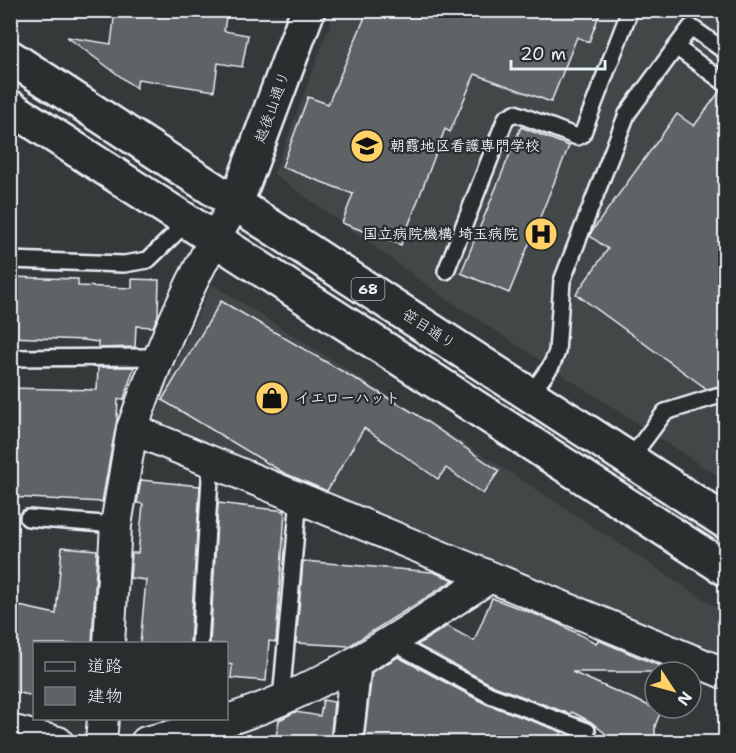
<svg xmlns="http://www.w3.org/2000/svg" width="736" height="753" viewBox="0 0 736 753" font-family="'Shantell Sans','Klee One',sans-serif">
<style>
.built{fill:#424647}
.building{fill:#5f6365;stroke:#e8f1f8;stroke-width:1.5}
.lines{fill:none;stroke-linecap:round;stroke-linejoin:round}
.lane-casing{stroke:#e8f1f8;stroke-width:20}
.street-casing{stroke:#e8f1f8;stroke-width:34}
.secondary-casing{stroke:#e8f1f8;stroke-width:38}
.primary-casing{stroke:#e8f1f8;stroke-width:38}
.lane{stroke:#2a2d2e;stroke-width:15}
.street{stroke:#2a2d2e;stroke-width:30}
.secondary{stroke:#2a2d2e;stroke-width:33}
.primary{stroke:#2a2d2e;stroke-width:33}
.labels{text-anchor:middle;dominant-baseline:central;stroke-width:4.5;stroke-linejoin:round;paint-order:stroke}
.shield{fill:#2a2d2e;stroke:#afb6bb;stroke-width:1.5}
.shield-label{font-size:14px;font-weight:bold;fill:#e8f1f8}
.street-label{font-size:15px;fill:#e8f1f8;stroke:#2a2d2e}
.poi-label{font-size:15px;font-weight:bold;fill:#e8f1f8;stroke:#2a2d2e;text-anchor:start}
</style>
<rect width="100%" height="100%" fill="#35393a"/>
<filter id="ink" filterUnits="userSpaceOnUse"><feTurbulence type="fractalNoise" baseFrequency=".0167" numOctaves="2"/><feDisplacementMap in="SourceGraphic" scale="12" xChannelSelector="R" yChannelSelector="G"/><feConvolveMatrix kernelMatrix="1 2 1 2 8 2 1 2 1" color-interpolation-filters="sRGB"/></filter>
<g filter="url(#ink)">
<g class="built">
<path d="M335,11H725V481L439,294L274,174Z"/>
<path d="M212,284L522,480L725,613V665L159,434L154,412Z"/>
</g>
<g class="building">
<path d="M115,10H227L224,31L248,35L242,67L218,63L214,91L138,79L136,88L67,37L111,44Z"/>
<path d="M368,10H601L589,42L577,37L551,102L475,74L450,132L445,129L401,245L342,223L353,194L282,167L308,97L328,104Z"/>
<path d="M720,91L726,93V392L719,386L707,389L576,294L608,249L590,236L592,231L677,114L694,126Z"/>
<path d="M521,127L569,146L509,293L461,273Z"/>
<path d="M10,277L78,279V286L132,288V279L159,280L158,315L153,327L136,326L135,347L98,348V342L84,340L10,337Z"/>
<path d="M221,301L414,413L499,471L483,494L446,468L438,479L364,428L327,491L284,473L162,400Z"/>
<path d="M98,367H134L124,399H118L117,419L102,502L10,497V388L97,390Z"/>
<path d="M141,480L200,486L190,644H140L146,580L130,578L132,553H138L143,504L137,503Z"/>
<path d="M218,503L285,511L276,642L269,641L266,681L231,678L232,665L226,664V644H210Z"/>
<path d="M62,547L97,550L92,644H34V696L10,691V604L56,614Z"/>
<path d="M303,561L433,572L454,580L349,646L296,643Z"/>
<path d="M492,598L553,621L596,643L598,640L674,672H572L661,711L655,726V742H616L591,722L572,712L570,714L494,686L417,645L447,626L474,641Z"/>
<path d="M398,657L486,704L562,732L558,742H364L372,672Z"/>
<path d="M323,700L334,702L330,742H275L279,720L295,712L320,716Z"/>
</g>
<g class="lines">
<defs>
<g id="lane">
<path d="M676,47L691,27L726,52"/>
<path d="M10,260L124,264L148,260L187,222"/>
<path d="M446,271L506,118L515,113L577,137L582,135L630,10"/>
<path d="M10,358L145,357L156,361"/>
<path d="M530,395L551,366L557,352L562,281L627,114L676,47L725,83"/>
<path d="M630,459L665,412L717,396"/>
<path d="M28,518L116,525"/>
<path d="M390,641L490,695L587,731"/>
<path d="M200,644L211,462"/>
<path d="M281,700L299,497"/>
</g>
<g id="street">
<path d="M236,203C191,274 160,350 132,429L726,674"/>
<path d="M109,644L116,525L132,429"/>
<path d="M10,730L58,742"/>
<path d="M101,742L103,718"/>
<path d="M146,742C192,731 238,719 281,700C355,668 422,621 489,578"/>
<path d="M347,742L356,662"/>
</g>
<path id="secondary" d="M236,203L308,10"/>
<g id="primary">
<path d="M10,57L726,522"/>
<path d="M10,107L726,569"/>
</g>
</defs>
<use href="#lane" class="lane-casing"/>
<use href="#street" class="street-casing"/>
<use href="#secondary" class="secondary-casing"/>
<use href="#primary" class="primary-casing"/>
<use href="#lane" class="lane"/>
<use href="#street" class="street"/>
<use href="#secondary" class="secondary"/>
<use href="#primary" class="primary"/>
</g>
</g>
<defs>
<symbol id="university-disc" viewBox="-11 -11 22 22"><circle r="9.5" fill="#ffd166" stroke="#2a2d2e"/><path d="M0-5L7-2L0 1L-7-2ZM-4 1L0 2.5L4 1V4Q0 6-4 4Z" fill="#111"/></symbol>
<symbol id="hospital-disc" viewBox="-11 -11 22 22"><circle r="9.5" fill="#ffd166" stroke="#2a2d2e"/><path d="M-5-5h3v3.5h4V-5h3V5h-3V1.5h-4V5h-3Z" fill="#111"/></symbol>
<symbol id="shop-disc" viewBox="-11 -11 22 22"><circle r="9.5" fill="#ffd166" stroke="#2a2d2e"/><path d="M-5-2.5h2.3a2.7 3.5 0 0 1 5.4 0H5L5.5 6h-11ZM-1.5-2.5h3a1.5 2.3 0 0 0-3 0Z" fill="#111"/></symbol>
</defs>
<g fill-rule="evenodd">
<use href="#university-disc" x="348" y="127" width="38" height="38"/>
<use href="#hospital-disc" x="522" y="215" width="38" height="38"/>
<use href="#shop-disc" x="253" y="379" width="38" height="38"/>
</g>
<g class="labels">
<rect class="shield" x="351.5" y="278" width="33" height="22" rx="4.5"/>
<g class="shield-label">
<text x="368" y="289">68</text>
</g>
<g class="street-label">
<text transform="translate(272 107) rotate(-70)">越後山通り</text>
<text transform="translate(429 329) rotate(33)">笹目通り</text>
</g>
<g class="poi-label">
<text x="390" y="146">朝霞地区看護専門学校</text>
<text x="518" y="234" text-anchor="end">国立病院機構 埼玉病院</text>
<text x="295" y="398">イエローハット</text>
</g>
</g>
<rect width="736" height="753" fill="none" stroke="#2a2d2e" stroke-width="36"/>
<rect x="18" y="18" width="700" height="717" fill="none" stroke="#e8f1f8" stroke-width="2" filter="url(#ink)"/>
<rect x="33" y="642" width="195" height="78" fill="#2a2d2e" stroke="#767b7f" stroke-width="1.5"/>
<rect x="45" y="662" width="30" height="9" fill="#2a2d2e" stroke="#767b7f" stroke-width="1.5"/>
<text x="87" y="672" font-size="18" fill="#e8f1f8">道路</text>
<rect x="45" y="687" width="30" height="18" fill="#5f6365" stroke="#767b7f" stroke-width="1.5"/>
<text x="87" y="702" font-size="18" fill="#e8f1f8">建物</text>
<g transform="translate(673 690) rotate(126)"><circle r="28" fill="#2a2d2e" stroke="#767b7f" stroke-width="1.5"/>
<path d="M0-4.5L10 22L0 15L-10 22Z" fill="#ffd166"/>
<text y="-9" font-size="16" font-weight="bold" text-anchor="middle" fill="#e8f1f8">N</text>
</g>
<path d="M511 60v9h94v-9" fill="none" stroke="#e8f1f8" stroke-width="3"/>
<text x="520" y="60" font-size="18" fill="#e8f1f8" stroke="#2a2d2e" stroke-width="4.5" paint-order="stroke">20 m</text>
</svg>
